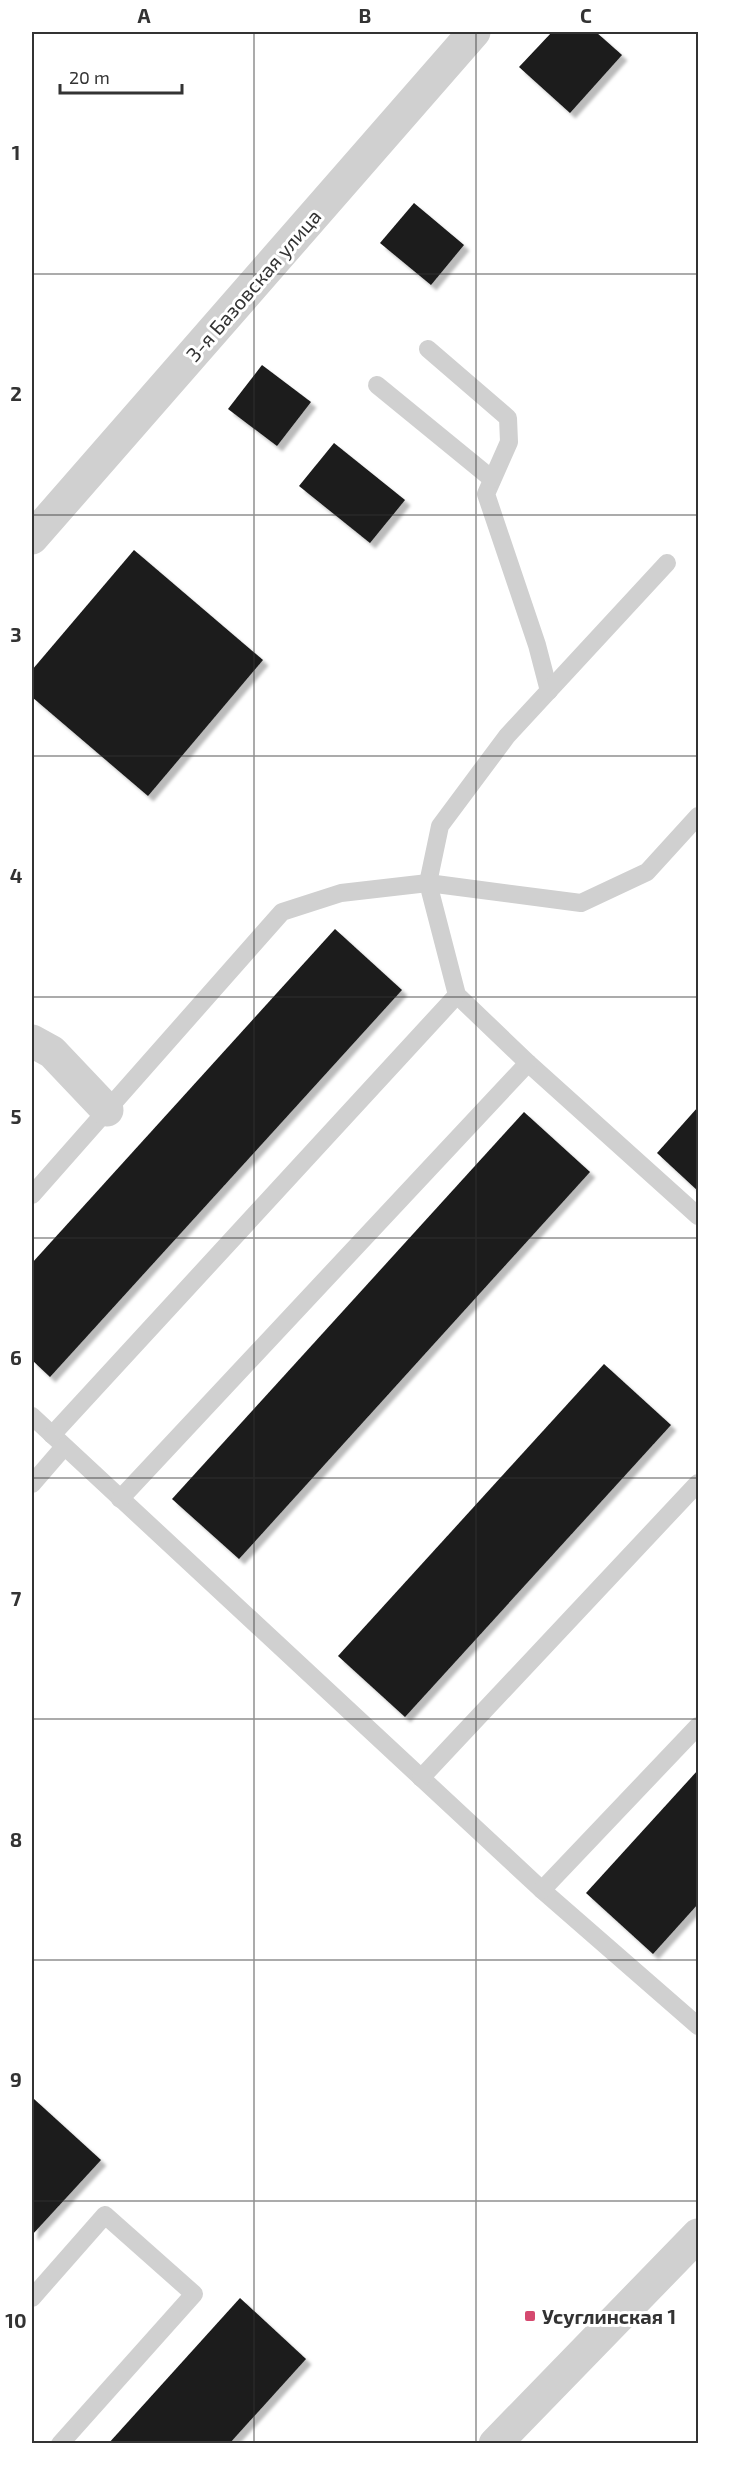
<svg xmlns="http://www.w3.org/2000/svg" width="730" height="2475" viewBox="0 0 730 2475" font-family="'Exo 2',sans-serif">
<style>
.building{fill:#1a1a1a;filter:url(#shadow)}
.lines{fill:none;stroke-linecap:round;stroke-linejoin:round}
.lane{stroke:#d0d0d0;stroke-width:18}
.street{stroke:#d0d0d0;stroke-width:33}
.grid{fill:none;stroke:#333;stroke-width:1.5;stroke-opacity:0.55}
.poi-dot{fill:#d5496f;stroke:#fff;stroke-width:2}
.labels{text-anchor:middle;dominant-baseline:central;stroke-width:6;stroke-linejoin:round;paint-order:stroke}
.street-label{font-size:20px;fill:#333;stroke:#fff}
.poi-label{font-size:20px;font-weight:bold;fill:#333;stroke:#fff;text-anchor:start}
.neatline{fill:none;stroke:#333;stroke-width:2}
.grid-label{font-size:20px;text-anchor:middle;font-weight:bold;fill:#333}
</style>
<defs>
<filter id="shadow"><feDropShadow dx="5.5" dy="5.5" stdDeviation="1.5" flood-color="#0004"/></filter>
</defs>
<rect width="100%" height="100%" fill="#fff"/>
<g class="building">
<path d="M552,32H596L622,55L570,113L519,67Z"/>
<path d="M414,203L464,245L431,285L380,243Z"/>
<path d="M262,365L311,402L277,446L228,409Z"/>
<path d="M334,443L405,500L370,543L299,486Z"/>
<path d="M134,550L263,660L148,796L32,697V670Z"/>
<path d="M335,929L402,990L50,1377L32,1360V1263Z"/>
<path d="M698,1107V1191L657,1153Z"/>
<path d="M524,1112L590,1172L239,1559L172,1499Z"/>
<path d="M604,1364L671,1425L405,1717L338,1656Z"/>
<path d="M698,1770V1904L653,1954L586,1893Z"/>
<path d="M34,2099L101,2160L32,2235V2101Z"/>
<path d="M240,2298L306,2359L229,2444H108Z"/>
</g>
<g class="lines">
<g class="lane">
<path d="M428,349L508,418L509,442L486,494L537,645L549,691"/>
<path d="M377,385L492,479"/>
<path d="M667,563L507,736L440,826L428,883L457,995L528,1063L698,1216"/>
<path d="M32,1195L282,912L341,893L428,883L581,903L647,872L698,816"/>
<path d="M32,1416L542,1890L698,2026"/>
<path d="M52,1435L457,995"/>
<path d="M32,1484L64,1447"/>
<path d="M120,1499L528,1063"/>
<path d="M421,1778L698,1483"/>
<path d="M542,1890L698,1726"/>
<path d="M32,2298L105,2215L194,2294L60,2444"/>
</g>
<g class="street">
<path d="M32,538L474,32"/>
<path d="M32,1041L52,1052L107,1110"/>
<path d="M495,2444L698,2235"/>
</g>
</g>
<path class="grid" d="M254,32V2444M476,32V2444M32,274H698M32,515H698M32,756H698M32,997H698M32,1238H698M32,1478H698M32,1719H698M32,1960H698M32,2201H698"/>
<rect class="poi-dot" x="524" y="2310" width="12" height="12" rx="3"/>
<g class="labels">
<g class="street-label">
<text transform="translate(253 285) rotate(-49)">3-я Базовская улица</text>
</g>
<g class="poi-label">
<text x="542" y="2316">Усуглинская 1</text>
</g>
</g>
<rect width="730" height="2475" fill="none" stroke="#ffffff" stroke-width="66"/>
<path d="M60 84v9h122v-9" fill="none" stroke="#333333" stroke-width="3"/>
<text x="69" y="84" font-size="18" fill="#333333" stroke="#ffffff" stroke-width="4.5" paint-order="stroke">20 m</text>
<rect x="33" y="33" width="664" height="2409" class="neatline"/>
<g class="grid-label">
<text x="144" y="23">A</text>
<text x="365" y="23">B</text>
<text x="586" y="23">C</text>
<text x="16" y="160">1</text>
<text x="16" y="401">2</text>
<text x="16" y="642">3</text>
<text x="16" y="883">4</text>
<text x="16" y="1124">5</text>
<text x="16" y="1365">6</text>
<text x="16" y="1606">7</text>
<text x="16" y="1847">8</text>
<text x="16" y="2087">9</text>
<text x="16" y="2328">10</text>
</g>
</svg>
